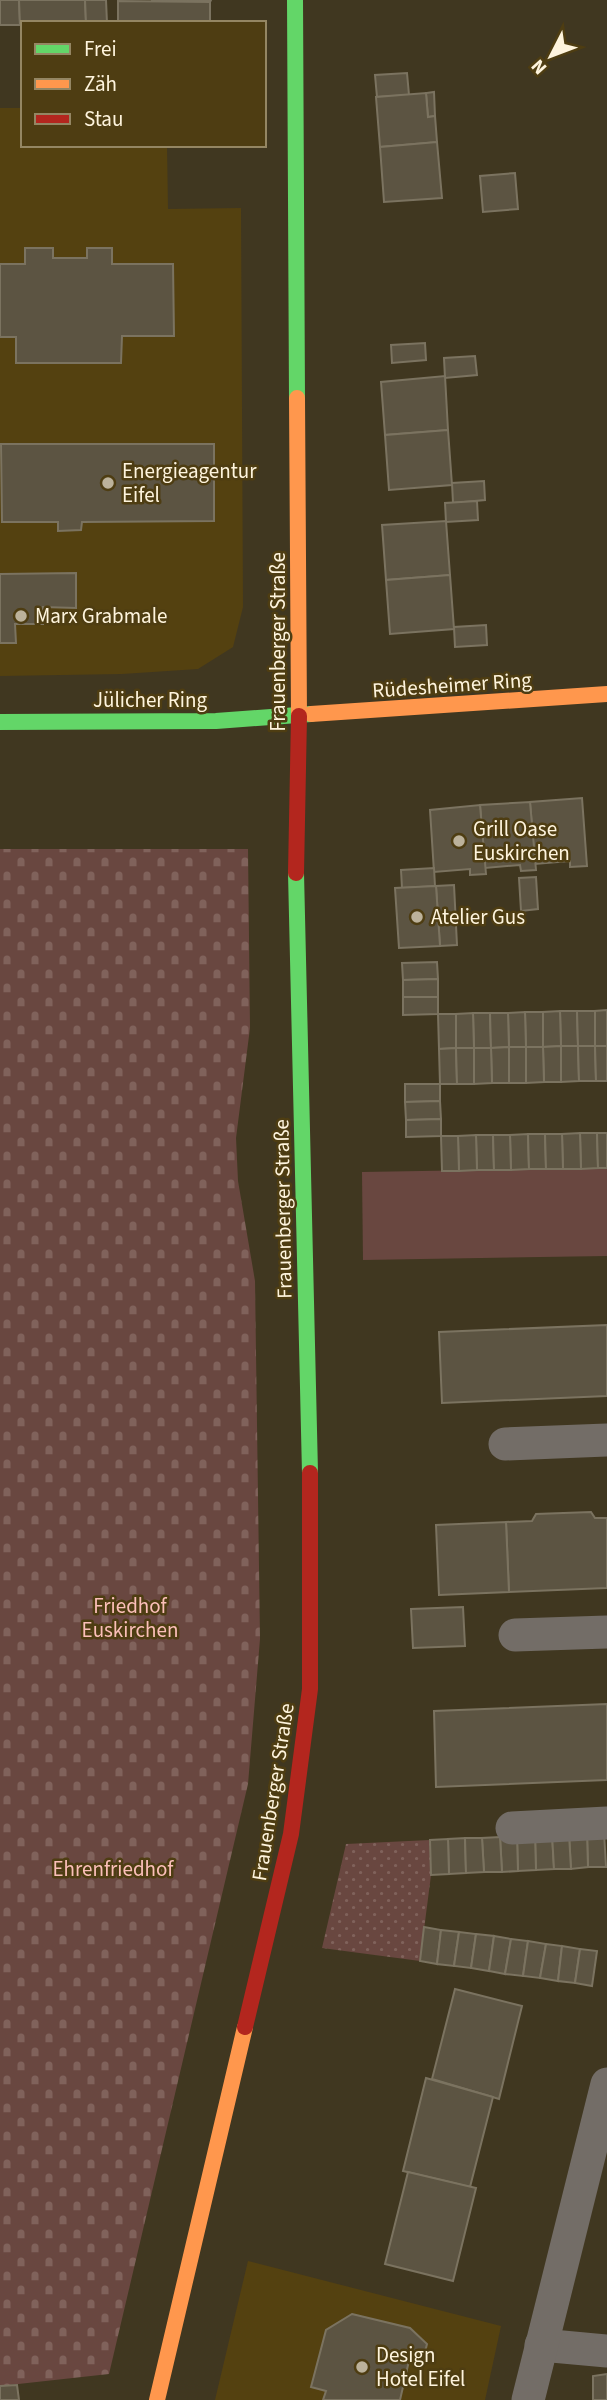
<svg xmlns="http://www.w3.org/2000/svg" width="607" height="2400" viewBox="0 0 607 2400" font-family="'Source Sans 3',sans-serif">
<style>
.built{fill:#544110}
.grass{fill:url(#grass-dots)}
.cemetery{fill:url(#cemetery-stones)}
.park{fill:#694740}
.building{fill:#5c5442;stroke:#7b7360;stroke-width:2}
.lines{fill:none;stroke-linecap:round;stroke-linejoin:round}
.street{stroke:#736d67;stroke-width:33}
.fast{stroke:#63d668;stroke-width:16}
.slow{stroke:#ff974d;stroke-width:16}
.jam{stroke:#b3261e;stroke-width:16}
.poi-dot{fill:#bcb29b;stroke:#4e3d12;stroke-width:2.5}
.labels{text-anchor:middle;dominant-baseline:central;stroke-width:5;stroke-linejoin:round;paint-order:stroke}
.poi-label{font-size:21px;fill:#fef4dd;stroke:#4e3d12;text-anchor:start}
.street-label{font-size:21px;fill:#fef4dd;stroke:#4e3d12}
.park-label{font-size:21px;fill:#fbbfb9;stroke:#4e3d12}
</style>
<defs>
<pattern id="grass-dots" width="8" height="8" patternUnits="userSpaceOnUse" patternTransform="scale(1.75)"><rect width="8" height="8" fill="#694740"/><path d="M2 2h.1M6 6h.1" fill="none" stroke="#80625b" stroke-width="1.8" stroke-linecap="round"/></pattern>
<pattern id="cemetery-stones" width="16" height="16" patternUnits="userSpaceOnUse" patternTransform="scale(1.75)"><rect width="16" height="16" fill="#694740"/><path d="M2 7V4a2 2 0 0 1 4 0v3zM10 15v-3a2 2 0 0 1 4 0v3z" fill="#80625b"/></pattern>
</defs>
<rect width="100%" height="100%" fill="#403720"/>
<g class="built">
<path d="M0,108H23V145H167L168,209L241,208L243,607L233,647L198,669L122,674L0,676Z"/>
<path d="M248,2261L501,2326L485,2400H215Z"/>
</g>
<path class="grass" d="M430,1840L431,1875L420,1961L322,1948L346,1844Z"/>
<path class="cemetery" d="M0,849H248L250,1028L236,1138L238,1181L255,1281L260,1639L248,1784L109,2374L0,2386Z"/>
<path class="park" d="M607,1168V1256L363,1260L362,1172Z"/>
<g class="building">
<path d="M0,0H19L20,25H0Z"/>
<path d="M19,0H85L86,23L20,25Z"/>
<path d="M85,0H106L107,23H86Z"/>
<path d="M211,0L210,2L152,1V0Z"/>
<path d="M118,1L210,2V23H118Z"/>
<path d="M407,73L409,95L377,97L375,75Z"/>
<path d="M434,92L435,116L428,117L426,93Z"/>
<path d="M426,93L428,117L435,116L437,142L380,147L376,97Z"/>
<path d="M437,142L442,198L384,202L380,147Z"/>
<path d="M515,173L518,209L483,212L480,176Z"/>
<path d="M25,248H53V258H87V248H112V264H173L174,336H122L121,363H16V337H0V264H25Z"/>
<path d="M425,343L426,360L392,363L391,345Z"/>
<path d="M475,356L477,375L445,378L444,358Z"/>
<path d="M445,376L448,430L385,435L381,382Z"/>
<path d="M448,430L452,485L389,490L385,435Z"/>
<path d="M1,444H214V521L82,522L81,530L58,531V522H2Z"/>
<path d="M484,481L485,500L453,503L452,483Z"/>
<path d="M477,501L478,520L446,522L445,503Z"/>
<path d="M446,521L450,575L386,580L382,525Z"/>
<path d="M76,573V608L43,607V624H15L16,643H0V574Z"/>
<path d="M450,575L454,629L390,634L386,580Z"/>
<path d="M486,625L487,645L455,647L454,627Z"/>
<path d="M582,798L587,866L570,867V861L535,864L530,802Z"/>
<path d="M530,802L536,870L521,871L520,865L485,868L480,805Z"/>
<path d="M480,805L486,874L470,875V869L434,872L430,810Z"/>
<path d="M434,868L435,886L402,888L401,870Z"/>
<path d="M536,877L538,909L521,911L519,878Z"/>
<path d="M454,885L457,945L440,946L436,886Z"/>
<path d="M436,886L440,946L399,948L395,888Z"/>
<path d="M437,962L438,979L403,980L402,963Z"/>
<path d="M438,979V997H403V980Z"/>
<path d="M403,997H438V1014L403,1015Z"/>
<path d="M607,1010V1046H595V1011Z"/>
<path d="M560,1011H577L578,1046H561Z"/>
<path d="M560,1011L561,1046L543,1047V1012Z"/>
<path d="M577,1011H595V1046H578Z"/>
<path d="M525,1012H543V1047H526Z"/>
<path d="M525,1012L526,1047H509L508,1013Z"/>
<path d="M473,1013H490L491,1048H474Z"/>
<path d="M473,1013L474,1048H456V1014Z"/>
<path d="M490,1013H508L509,1047L491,1048Z"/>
<path d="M438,1014H456V1048L439,1049Z"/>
<path d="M561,1046H578L579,1081L561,1082Z"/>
<path d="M561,1046V1082H544L543,1047Z"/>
<path d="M578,1046H595L596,1081H579Z"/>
<path d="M595,1046H607V1081H596Z"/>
<rect x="509" y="1047" width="17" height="36"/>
<path d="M509,1047V1083H492L491,1048Z"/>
<path d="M526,1047H543L544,1082L526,1083Z"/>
<path d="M456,1048L457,1084H440L439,1049Z"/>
<path d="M456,1048H474V1084H457Z"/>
<path d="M474,1048H491L492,1083L474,1084Z"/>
<path d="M405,1084H440V1101L405,1102Z"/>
<path d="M440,1101L441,1119L406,1120L405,1102Z"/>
<path d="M441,1119V1136L406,1137V1120Z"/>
<path d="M580,1133H597L598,1168L581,1169Z"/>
<path d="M580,1133L581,1169H563L562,1134Z"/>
<path d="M597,1133H607V1168H598Z"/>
<path d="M528,1134L529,1169L511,1170L510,1135Z"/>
<path d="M528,1134H545L546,1169H529Z"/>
<path d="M545,1134H562L563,1169H546Z"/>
<path d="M476,1135H493L494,1170H477Z"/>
<path d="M476,1135L477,1170L459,1171L458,1136Z"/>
<path d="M493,1135H510L511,1170H494Z"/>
<path d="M441,1136H458L459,1171H442Z"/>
<path d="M607,1325V1396L442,1403L439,1332Z"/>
<path d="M591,1512L595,1518H607V1588L509,1592L506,1522L532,1521L536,1514Z"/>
<path d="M506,1522L509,1592L439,1595L436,1525Z"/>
<path d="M463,1607L465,1646L413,1648L411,1609Z"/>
<path d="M607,1704V1780L436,1787L434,1711Z"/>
<path d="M604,1832L606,1867H588L587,1833Z"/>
<path d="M587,1833L588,1867L571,1869L569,1834Z"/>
<path d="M552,1834L554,1869L536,1870L535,1835Z"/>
<path d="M552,1834H569L571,1869H554Z"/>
<path d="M535,1835L536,1870L518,1871L517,1836Z"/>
<path d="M517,1836L518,1871L502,1872L500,1837Z"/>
<path d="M500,1837L502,1872H484L482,1838Z"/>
<path d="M465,1838L466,1873L449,1874L448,1839Z"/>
<path d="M465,1838H482L484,1872L466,1873Z"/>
<path d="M448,1839L449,1874L431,1875L430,1840Z"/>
<path d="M424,1927L441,1930L437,1964L420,1961Z"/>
<path d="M441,1930L459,1932L454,1966L437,1964Z"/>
<path d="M459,1932L476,1934L471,1968L454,1966Z"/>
<path d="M476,1934L494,1936L489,1971L471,1968Z"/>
<path d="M494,1936L511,1939L505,1974L489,1971Z"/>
<path d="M511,1939L528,1941L523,1976L505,1974Z"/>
<path d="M528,1941L546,1944L540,1978L523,1976Z"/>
<path d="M546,1944L562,1946L558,1981L540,1978Z"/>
<path d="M562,1946L580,1949L575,1983L558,1981Z"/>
<path d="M580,1949L597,1951L592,1986L575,1983Z"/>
<path d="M455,1989L522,2006L499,2099L432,2079Z"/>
<path d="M426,2078L493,2097L470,2187L403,2171Z"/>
<path d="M408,2172L476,2188L453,2281L385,2264Z"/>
<path d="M352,2314L410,2328L427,2344L425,2352L420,2355L411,2352L400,2400H323L326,2391L311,2387L326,2330Z"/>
<path d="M607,2374V2400H593V2376Z"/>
<path d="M17,2385L19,2400H0V2386Z"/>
</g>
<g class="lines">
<g class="street">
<path d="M505,1444L607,1440"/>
<path d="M515,1635L607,1632"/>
<path d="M512,1828L607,1823"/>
<path d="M541,2345L607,2351"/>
<path d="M528,2400L607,2084"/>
</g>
<g class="fast">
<path d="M295,0L297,398"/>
<path d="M0,722L216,721L311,714"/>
<path d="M296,873L310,1473"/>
</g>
<g class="slow">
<path d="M297,398L299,716"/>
<path d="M311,714L607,694"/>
<path d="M157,2400L245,2027"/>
</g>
<g class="jam">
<path d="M296,873L299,716"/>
<path d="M245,2027L291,1834L310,1689V1473"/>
</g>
</g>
<g class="poi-dot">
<circle cx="108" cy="483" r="7"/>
<circle cx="21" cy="616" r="7"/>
<circle cx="459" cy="841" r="7"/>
<circle cx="417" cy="917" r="7"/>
<circle cx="362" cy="2367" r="7"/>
</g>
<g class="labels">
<g class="poi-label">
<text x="122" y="471">Energieagentur<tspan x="122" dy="24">Eifel</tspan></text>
<text x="35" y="616">Marx Grabmale</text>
<text x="473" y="829">Grill Oase<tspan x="473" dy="24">Euskirchen</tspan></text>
<text x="431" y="917">Atelier Gus</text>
<text x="376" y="2355">Design<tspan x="376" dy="24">Hotel Eifel</tspan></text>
</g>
<g class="street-label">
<text transform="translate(278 642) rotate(-90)">Frauenberger Straße</text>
<text transform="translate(452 685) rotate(-4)">Rüdesheimer Ring</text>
<text x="150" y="700">Jülicher Ring</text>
<text transform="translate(283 1209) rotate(-91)">Frauenberger Straße</text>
<text transform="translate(273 1792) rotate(-81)">Frauenberger Straße</text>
</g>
<g class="park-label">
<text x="130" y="1606">Friedhof<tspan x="130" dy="24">Euskirchen</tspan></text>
<text x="113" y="1869">Ehrenfriedhof</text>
</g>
</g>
<rect x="21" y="21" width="245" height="126" fill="#4e3d12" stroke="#948663" stroke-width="2"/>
<rect x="35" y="44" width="35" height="10" fill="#63d668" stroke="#948663" stroke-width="2"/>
<text x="84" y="56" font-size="21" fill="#fef4dd">Frei</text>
<rect x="35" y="79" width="35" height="10" fill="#ff974d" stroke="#948663" stroke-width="2"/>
<text x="84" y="91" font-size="21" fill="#fef4dd">Zäh</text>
<rect x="35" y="114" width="35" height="10" fill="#b3261e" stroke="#948663" stroke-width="2"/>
<text x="84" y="126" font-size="21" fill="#fef4dd">Stau</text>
<g transform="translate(551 56) rotate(228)" stroke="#4e3d12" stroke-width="5" paint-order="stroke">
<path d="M0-5L12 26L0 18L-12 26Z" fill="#fef4dd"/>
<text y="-10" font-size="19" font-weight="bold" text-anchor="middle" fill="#fef4dd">N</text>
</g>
</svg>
